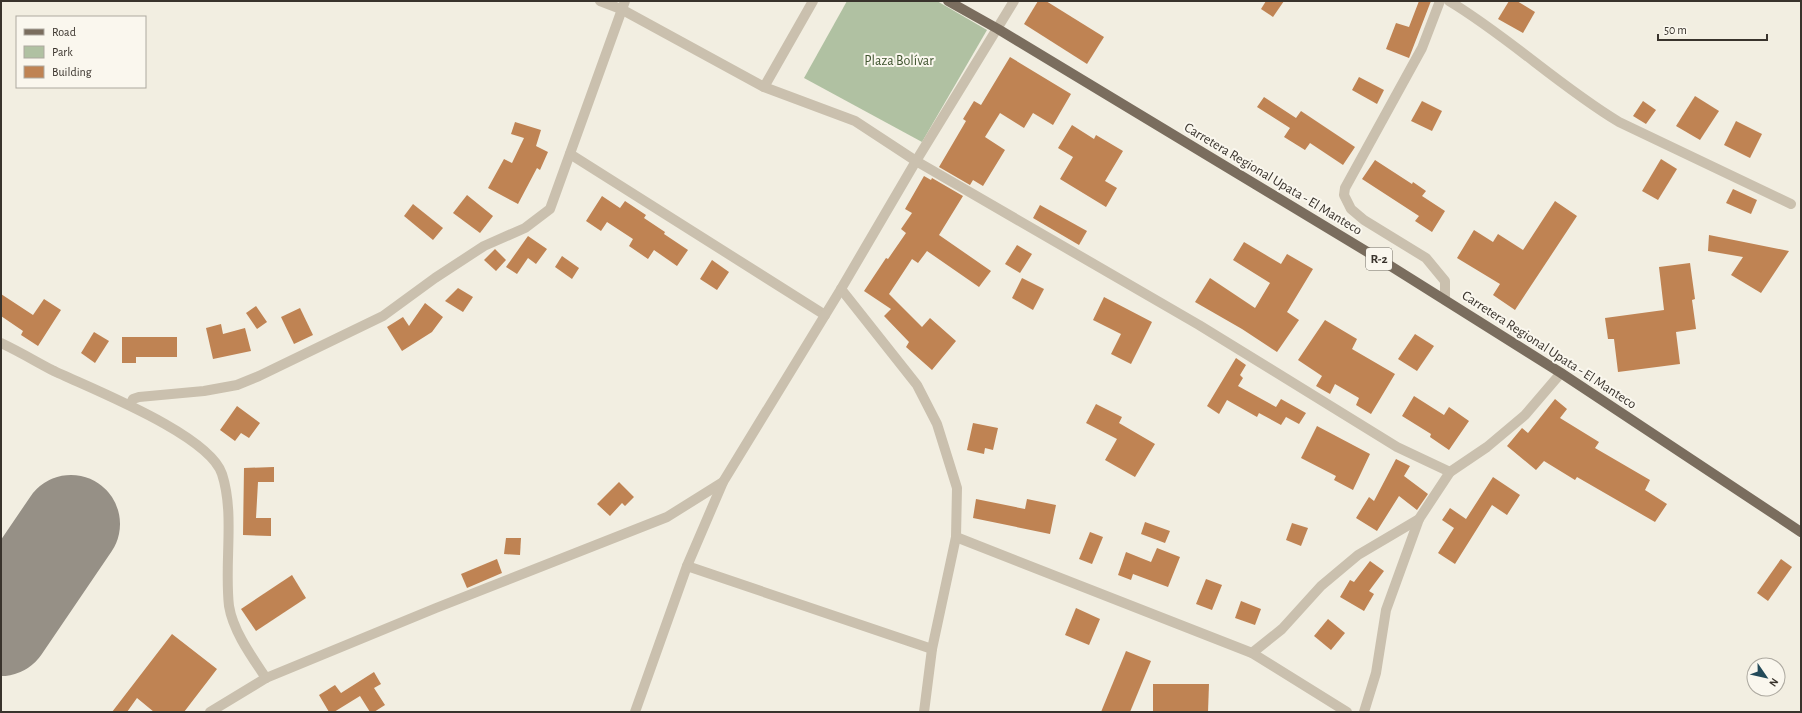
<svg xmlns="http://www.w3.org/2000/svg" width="1802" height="713" viewBox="0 0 1802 713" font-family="'Alegreya Sans',sans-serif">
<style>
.green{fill:#b0c1a2}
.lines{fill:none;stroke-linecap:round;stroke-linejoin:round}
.runway{stroke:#969086;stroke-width:98}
.building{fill:#bf8353}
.minor{stroke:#cac0ae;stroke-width:10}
.major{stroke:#7a6d5e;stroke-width:10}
.labels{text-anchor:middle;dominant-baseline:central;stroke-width:4;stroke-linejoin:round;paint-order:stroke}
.shield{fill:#faf7ee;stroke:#736e66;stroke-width:1}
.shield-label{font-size:13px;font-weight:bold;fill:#39332c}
.park-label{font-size:14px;fill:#415631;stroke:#faf7ee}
.street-label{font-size:14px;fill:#39332c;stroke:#faf7ee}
</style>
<rect width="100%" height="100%" fill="#f2eee1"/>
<path class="green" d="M847,1H937L987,30L922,142L804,78Z"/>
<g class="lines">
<path class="runway" d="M1,627L71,524"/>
</g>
<g class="building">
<path d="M1038,1H1046L1104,37L1087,64L1024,24Z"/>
<path d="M1266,1H1284L1273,17L1261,9Z"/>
<path d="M1419,1H1431L1409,58L1386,49L1396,23L1409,27Z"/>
<path d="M1509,1H1517L1535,12L1523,33L1498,19Z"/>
<path d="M1010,57L1071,94L1053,125L1033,113L1024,128L1000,113L985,137L1005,150L983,186L973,180L970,185L939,167L966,121L963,119L974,101L981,105Z"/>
<path d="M1359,77L1384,90L1377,104L1352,90Z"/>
<path d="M1695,96L1719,111L1700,140L1676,126Z"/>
<path d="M1264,97L1296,118L1301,111L1355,147L1343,165L1310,143L1305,150L1284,137L1290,128L1257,107Z"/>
<path d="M1422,101L1442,111L1432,131L1411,121Z"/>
<path d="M1643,101L1656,110L1646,124L1633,116Z"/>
<path d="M1736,121L1762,134L1750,158L1724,145Z"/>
<path d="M515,122L541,130L536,146L548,152L540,170L537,168L518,204L488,188L504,159L512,163L524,138L511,134Z"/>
<path d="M1072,125L1094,139L1096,135L1123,151L1105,181L1117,188L1106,207L1060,179L1073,157L1058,148Z"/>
<path d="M1661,159L1677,169L1658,200L1642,191Z"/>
<path d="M1375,160L1412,184L1413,182L1426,191L1422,196L1445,211L1432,232L1415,221L1419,216L1362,179Z"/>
<path d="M924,176L931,180L932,178L963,196L939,235L991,271L979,287L927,251L918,263L912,259L889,294L922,327L930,318L956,341L932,370L906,347L909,342L884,316L891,309L864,291L886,258L888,259L906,233L901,229L912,213L905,209Z"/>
<path d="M1733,189L1757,200L1751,214L1726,203Z"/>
<path d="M467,195L493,216L480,233L453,213Z"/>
<path d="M602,196L620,208L625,201L646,215L644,218L665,232L664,234L688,250L677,266L654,250L648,259L629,246L633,239L607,222L601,231L586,221Z"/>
<path d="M1555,201L1577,216L1515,310L1493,295L1500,284L1457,258L1474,230L1493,242L1498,234L1523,250Z"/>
<path d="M413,204L443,228L433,240L404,216Z"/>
<path d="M1040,205L1087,231L1079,245L1033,218Z"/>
<path d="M1709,235L1789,251L1761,293L1731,275L1743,257L1708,251Z"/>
<path d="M528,236L547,249L536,264L528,258L517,274L506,267Z"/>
<path d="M1244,242L1281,264L1287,254L1313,269L1287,312L1299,320L1277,352L1242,329L1195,302L1210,278L1255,308L1270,283L1233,260Z"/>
<path d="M1017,245L1032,254L1020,273L1005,264Z"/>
<path d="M495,249L506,260L496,271L484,260Z"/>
<path d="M562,256L579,268L572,279L555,267Z"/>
<path d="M712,260L729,272L717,290L700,279Z"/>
<path d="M1690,263L1695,299L1692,300L1696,329L1676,332L1680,364L1618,372L1614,339H1608L1605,318L1664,310L1659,267Z"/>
<path d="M1022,278L1044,289L1033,310L1012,298Z"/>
<path d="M458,288L473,297L463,312L445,301Z"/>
<path d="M1,294L33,315L44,299L61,310L38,346L21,335L23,331L1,316Z"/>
<path d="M1104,297L1152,322L1131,364L1111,354L1121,334L1093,320Z"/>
<path d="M425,303L443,317L432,332L402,351L387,327L403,317L409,326Z"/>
<path d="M256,306L267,322L257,329L246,313Z"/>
<path d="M300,308L313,335L294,344L281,317Z"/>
<path d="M1325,320L1357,339L1352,349L1395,374L1371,414L1356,405L1359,398L1335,384L1330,394L1316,386L1322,376L1298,360Z"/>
<path d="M221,324L223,334L245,328L251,351L213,359L206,328Z"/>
<path d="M94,332L109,341L95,363L81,353Z"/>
<path d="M1415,334L1434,346L1417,371L1398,359Z"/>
<path d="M122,337H177V357H136V363H122Z"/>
<path d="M1236,358L1246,365L1240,375L1243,378L1238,386L1276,407L1281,399L1306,413L1299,424L1286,417L1281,425L1259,413L1257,417L1227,400L1219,414L1207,406Z"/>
<path d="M1414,396L1444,415L1449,407L1469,421L1449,450L1430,437L1431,434L1402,416Z"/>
<path d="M1555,399L1567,409L1560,418L1599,442L1595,448L1650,480L1645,490L1667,504L1655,522L1577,477L1575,480L1544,461L1536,470L1507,446L1522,428L1528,433Z"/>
<path d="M1096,404L1122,417L1119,423L1155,444L1135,477L1105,460L1117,439L1086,423Z"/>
<path d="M237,406L260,423L249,438L241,433L235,441L220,430Z"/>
<path d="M973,423L998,428L993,450L985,448L984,454L967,450Z"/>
<path d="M1317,426L1370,454L1353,490L1334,480L1336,476L1301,458Z"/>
<path d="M1396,459L1410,466L1404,476L1428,494L1417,510L1399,496L1377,531L1356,518L1369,497L1374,501Z"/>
<path d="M274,467V482H258L256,518H271V536L243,535L244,468Z"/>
<path d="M1493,477L1520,495L1507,515L1492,505L1455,564L1438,553L1454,528L1442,520L1450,508L1466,519Z"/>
<path d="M619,482L634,497L625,506L622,503L610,516L597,504Z"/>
<path d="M976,499L1025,509L1027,499L1056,505L1050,534L973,518Z"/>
<path d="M1145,522L1170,531L1165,543L1141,534Z"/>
<path d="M1292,523L1308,528L1301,546L1286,540Z"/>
<path d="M1090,532L1103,537L1092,564L1079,559Z"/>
<path d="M506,538H521L520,555L504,554Z"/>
<path d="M1157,548L1180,557L1168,587L1133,574L1131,580L1118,575L1126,552L1151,562Z"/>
<path d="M497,559L502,573L467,588L461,574Z"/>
<path d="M1781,559L1792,567L1768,601L1757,593Z"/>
<path d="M1370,561L1384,571L1369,591L1374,594L1364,611L1340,597L1350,580L1354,582Z"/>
<path d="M292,575L306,598L256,631L241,609Z"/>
<path d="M1206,579L1222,585L1212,610L1196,604Z"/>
<path d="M1241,601L1261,609L1255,625L1235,618Z"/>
<path d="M1076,608L1100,619L1089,645L1065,635Z"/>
<path d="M1328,619L1345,633L1331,650L1314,636Z"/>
<path d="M172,634L217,669L184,712H154L137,698L127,712H112Z"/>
<path d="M1126,651L1151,661L1130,712H1101Z"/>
<path d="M374,672L381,684L374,688L385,705L374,712H370L360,696L334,712H329L319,695L335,685L341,693Z"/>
<path d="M1153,684H1209L1208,712H1153Z"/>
</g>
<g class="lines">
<g class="minor">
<path d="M600,1L621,9L764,87L855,121L916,161L1199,325L1397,447L1450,472"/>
<path d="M1440,1L1422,48L1345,188L1344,195L1351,209L1364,220L1426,258L1445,281V300"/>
<path d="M1449,1C1509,37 1559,86 1619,122L1791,204"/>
<path d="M764,87L813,1"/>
<path d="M570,154L825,315"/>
<path d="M841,289L917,385L937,424L957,488L956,537L932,649L924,712"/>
<path d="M1,343C18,351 35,361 52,370C89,388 209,434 222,474C235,514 224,563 229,606C233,631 252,657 266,678"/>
<path d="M130,405L133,399L139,397L204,391L237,385L259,376L383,316L435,278L484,246L525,228L550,209L625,1"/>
<path d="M956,537L1252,653L1347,712"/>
<path d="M687,566L932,649"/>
<path d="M1252,653L1282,629L1321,586L1358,555L1419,519L1450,472L1487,447L1525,415L1561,373"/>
<path d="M210,712L266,678L436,608L667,517L723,482"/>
<path d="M635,712L687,566L723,482L841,289L916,161L1014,1"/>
<path d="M1364,712L1376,673L1386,610L1419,519"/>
</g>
<path class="major" d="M948,1L998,29L1389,265L1561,373L1801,532"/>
</g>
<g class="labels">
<rect class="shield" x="1366" y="248" width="26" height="22" rx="3"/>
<g class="shield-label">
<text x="1379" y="259">R-2</text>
</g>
<g class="park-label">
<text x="899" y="61">Plaza Bolívar</text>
</g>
<g class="street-label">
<text transform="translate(1273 179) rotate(31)">Carretera Regional Upata - El Manteco</text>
<text transform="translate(1549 350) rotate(33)">Carretera Regional Upata - El Manteco</text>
</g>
</g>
<rect width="1802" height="713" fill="none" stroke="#39332c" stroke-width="4"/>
<rect x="16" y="16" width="130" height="72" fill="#faf7ee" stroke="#ada9a0"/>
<rect x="24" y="29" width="20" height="6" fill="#7a6d5e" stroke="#ada9a0"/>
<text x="52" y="36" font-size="12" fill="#39332c">Road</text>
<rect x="24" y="46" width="20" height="12" fill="#b0c1a2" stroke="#ada9a0"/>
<text x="52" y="56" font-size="12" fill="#39332c">Park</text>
<rect x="24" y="66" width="20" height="12" fill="#bf8353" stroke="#ada9a0"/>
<text x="52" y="76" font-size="12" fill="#39332c">Building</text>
<g transform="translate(1766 677) rotate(124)"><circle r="19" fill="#faf7ee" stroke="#ada9a0"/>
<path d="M0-3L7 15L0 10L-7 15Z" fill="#234a59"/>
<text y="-6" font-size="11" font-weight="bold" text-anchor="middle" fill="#39332c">N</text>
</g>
<path d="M1658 34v6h109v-6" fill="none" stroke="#39332c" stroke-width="2"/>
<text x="1664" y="34" font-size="12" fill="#39332c" stroke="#faf7ee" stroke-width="3" paint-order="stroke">50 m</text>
</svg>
